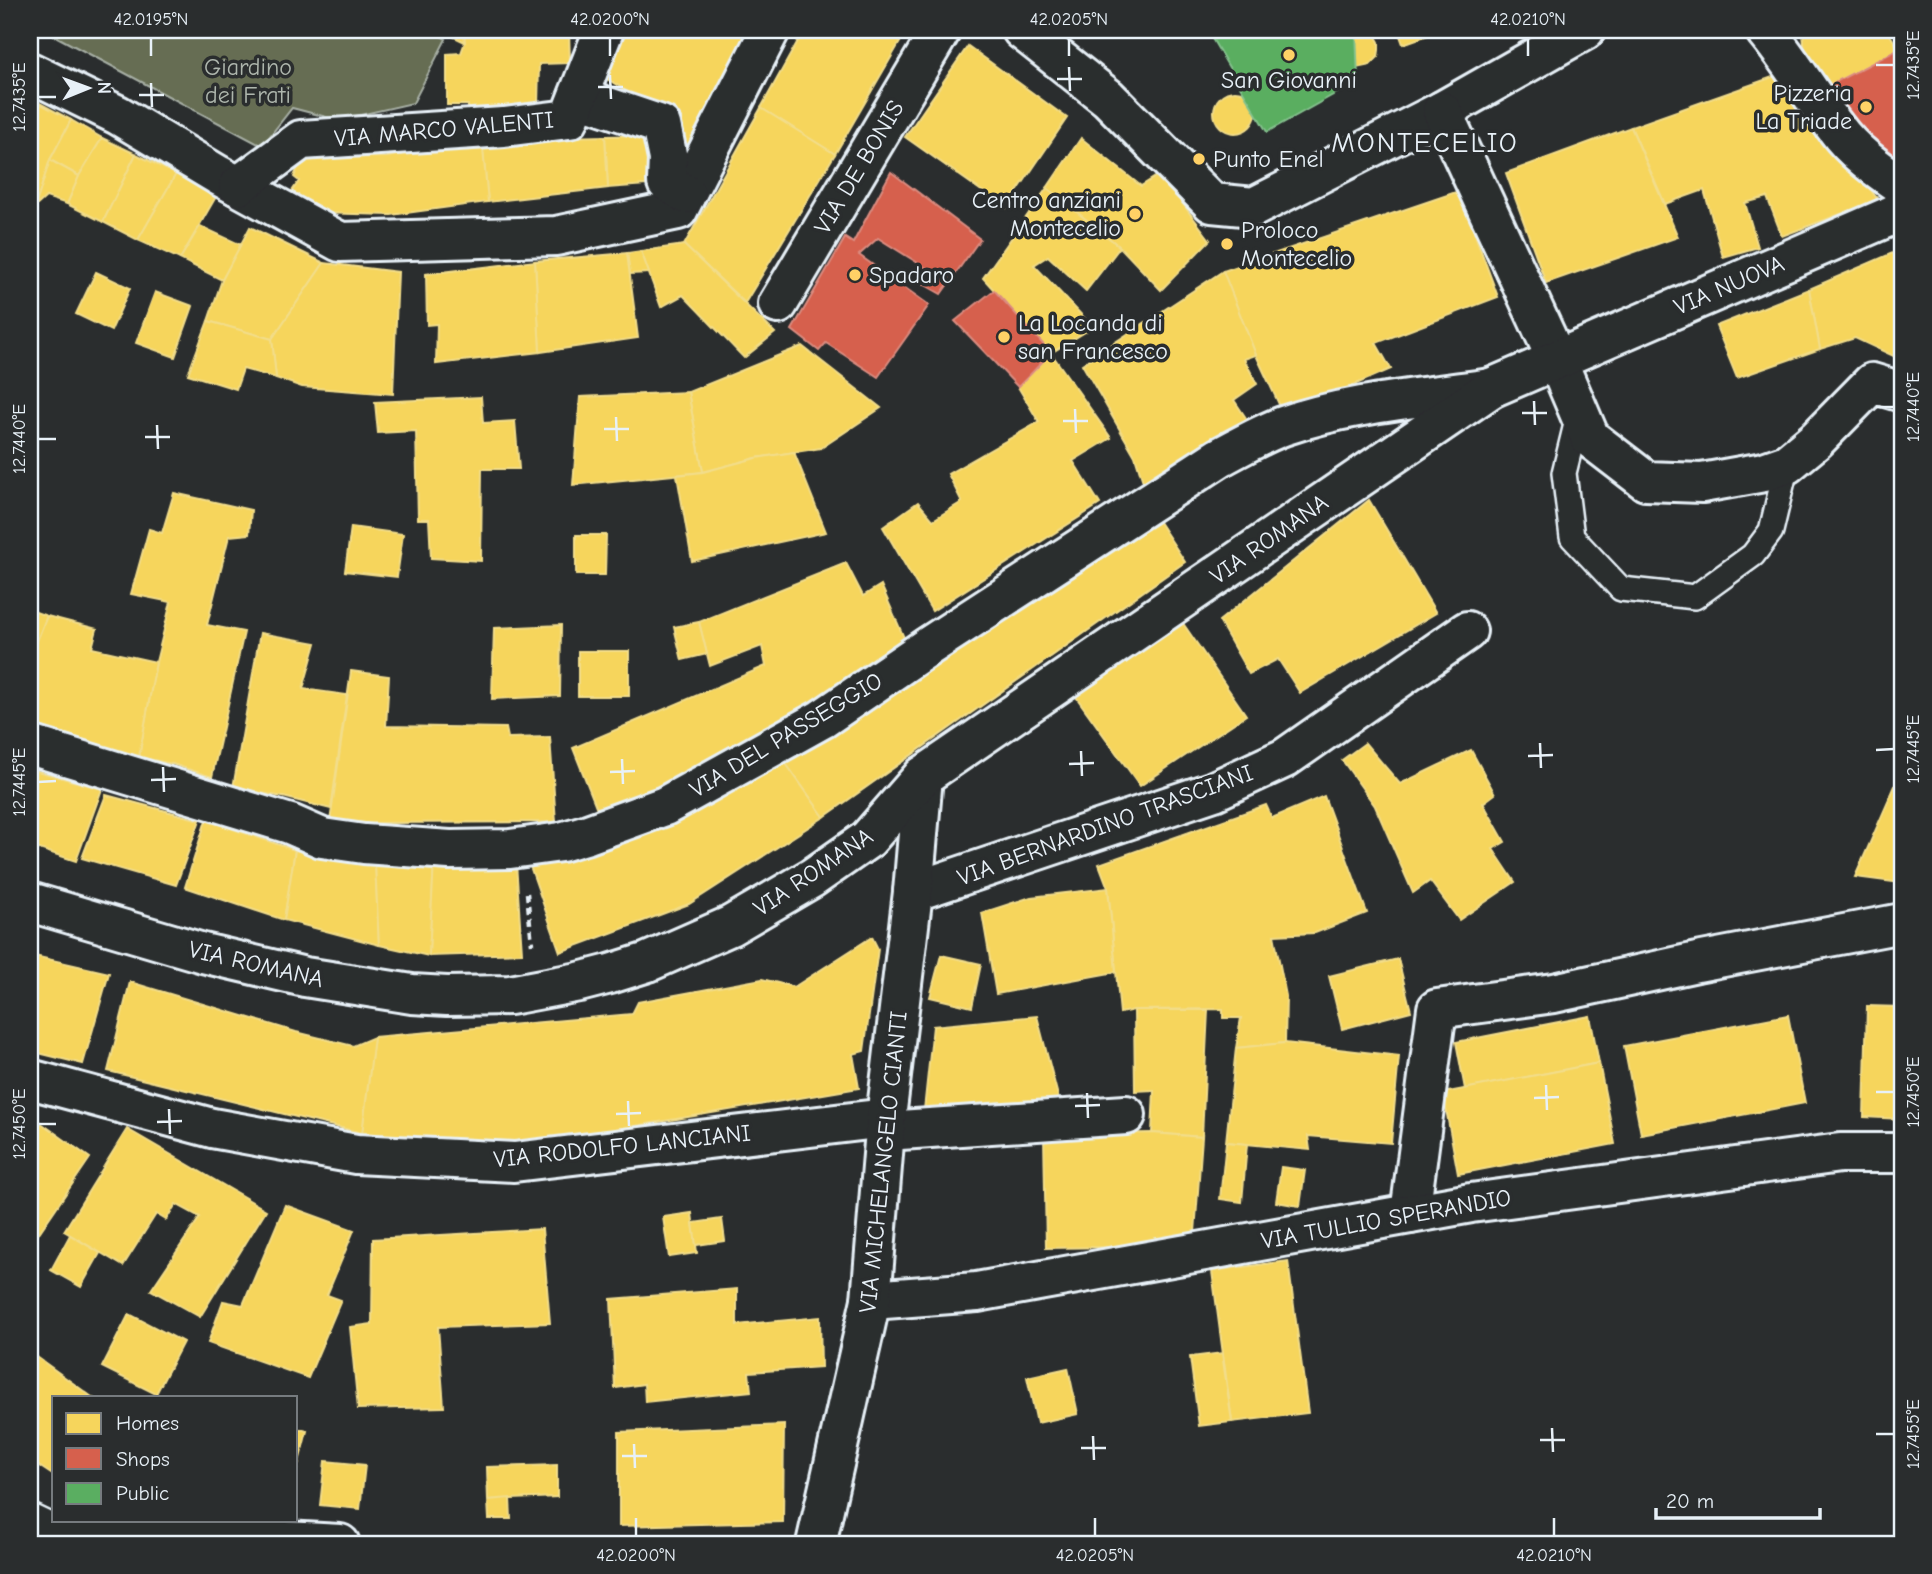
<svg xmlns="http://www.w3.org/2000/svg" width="1932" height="1574" viewBox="0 0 1932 1574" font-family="'Comic Neue',sans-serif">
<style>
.green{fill:#666d52;stroke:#a7afa5;stroke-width:2}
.homes{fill:#f6d55c;stroke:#f2dd8b;stroke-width:2}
.shops{fill:#d6604d;stroke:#db8c80;stroke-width:2}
.public{fill:#5aae61;stroke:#85c28e;stroke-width:2}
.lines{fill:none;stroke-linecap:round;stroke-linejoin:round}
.lane-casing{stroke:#e8f1f8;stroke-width:28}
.street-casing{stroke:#e8f1f8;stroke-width:44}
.secondary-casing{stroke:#e8f1f8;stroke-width:44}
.path{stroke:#e8f1f8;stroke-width:4.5;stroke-dasharray:7 5;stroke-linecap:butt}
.lane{stroke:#2a2d2e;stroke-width:23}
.street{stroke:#2a2d2e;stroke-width:38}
.secondary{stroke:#2a2d2e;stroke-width:38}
.ticks{fill:none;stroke:#e8f1f8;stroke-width:2.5}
.poi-dot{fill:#ffd166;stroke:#2a2d2e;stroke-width:2.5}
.labels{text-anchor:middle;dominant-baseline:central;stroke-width:7;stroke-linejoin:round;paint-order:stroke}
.park-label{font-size:24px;fill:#aeb6ad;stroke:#2a2d2e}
.poi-label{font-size:24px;fill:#e8f1f8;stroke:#2a2d2e;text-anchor:start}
.street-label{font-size:24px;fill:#e8f1f8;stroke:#2a2d2e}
.quarter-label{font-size:28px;letter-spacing:2px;fill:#e8f1f8;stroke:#2a2d2e}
.neatline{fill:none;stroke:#e8f1f8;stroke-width:2.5}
.ticks-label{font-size:18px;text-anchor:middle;fill:#e8f1f8}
</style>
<rect width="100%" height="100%" fill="#2a2d2e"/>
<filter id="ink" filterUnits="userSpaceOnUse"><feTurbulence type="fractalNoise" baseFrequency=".0143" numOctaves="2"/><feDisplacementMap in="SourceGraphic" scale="14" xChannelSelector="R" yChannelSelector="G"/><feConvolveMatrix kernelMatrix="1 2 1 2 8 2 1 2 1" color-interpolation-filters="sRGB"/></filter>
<g filter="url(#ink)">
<path class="green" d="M44,30H430L446,39L413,103L338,120L292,108L262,146Z"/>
<g class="homes">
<path d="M440,30H464L465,42Z"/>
<path d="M464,30H569L570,63L539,64L538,106H504V120L468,119V105H447V54L461,53L465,42Z"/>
<path d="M619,30H749L683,158L673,119L597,73Z"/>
<path d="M804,30H907L835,154L761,108Z"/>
<path d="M1344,30H1372L1374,33L1379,42V50L1378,57L1370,65L1356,68L1346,65L1340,60L1336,49L1337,41Z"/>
<path d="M1398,30H1442L1403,44Z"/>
<path d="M1817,30H1887L1899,49L1820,90L1806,62L1803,34Z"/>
<path d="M968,46L1067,118L1006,208L905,137Z"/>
<path d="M1787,72L1878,200L1782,236L1767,197L1745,203L1758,247L1723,257L1704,190L1665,204L1631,127Z"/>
<circle cx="1235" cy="112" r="21"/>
<path d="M30,98L71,120L50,160L35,207L30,204Z"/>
<path d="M761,108L835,154L745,303L684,245Z"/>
<path d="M71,120L102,138L79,176L50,160Z"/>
<path d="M1631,127L1678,237L1546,283L1506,173Z"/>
<path d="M656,135L659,184L608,188L605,136Z"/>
<path d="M605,136L608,188L488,202L482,139Z"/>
<path d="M102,138L136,154L103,222L67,204L79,176Z"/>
<path d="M1081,138L1141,186L1160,174L1210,240L1161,290L1120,247L1047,188Z"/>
<path d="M482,139L488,202L391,215L317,213L288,197L299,181L294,177L302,158L387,157Z"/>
<path d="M136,154L176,174L138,240L103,222Z"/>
<path d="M50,160L79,176L67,204L46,197L35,207Z"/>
<path d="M176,174L217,195L180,259L138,240Z"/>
<path d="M1047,188L1120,247L1086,291L1048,256L1034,265L1093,327L1051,353L983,278Z"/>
<path d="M1459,191L1498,297L1376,343L1391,369L1284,415L1256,355L1223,271Z"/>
<path d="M200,226L241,245L222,280L180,259Z"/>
<path d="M250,227L324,263L272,339L208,321L222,280Z"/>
<path d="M684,245L775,333L744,358L683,295L661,307L641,251Z"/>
<path d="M1902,249V360L1855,338L1820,349L1809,289Z"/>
<path d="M641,251L649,273L630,274L627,253Z"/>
<path d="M627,253L638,338L540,352L535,261Z"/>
<path d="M535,261L540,352L436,364L437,324L427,325L426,274Z"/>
<path d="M324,263L398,272L393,394L302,387L276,378L272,339Z"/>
<path d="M1223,271L1256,355L1244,359L1257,384L1234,400L1252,427L1145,488L1135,456L1082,364Z"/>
<path d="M96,272L130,288L111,331L76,314Z"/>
<path d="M1809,289L1820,349L1737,378L1716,326Z"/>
<path d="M155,292L193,306L175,357L136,343Z"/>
<path d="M208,321L272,339L276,378L243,369L236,389L188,374Z"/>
<path d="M802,346L881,408L821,448L756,458L703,472L688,392Z"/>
<path d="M1051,353L1111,438L1073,461L1100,504L932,611L883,527L918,502L933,520L962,502L948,474L1039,422L1018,387Z"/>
<path d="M688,392L703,472L573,485L580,397Z"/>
<path d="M481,397L483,423L515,421L519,469H482L481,561L431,558L429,519H418L416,431L378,433L375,402Z"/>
<path d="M794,452L826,532L692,561L677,475L703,472L756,458Z"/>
<path d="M174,493L251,510L249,534L229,536L207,625L244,632L212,777L172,764L139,757L156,662L171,602L131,594L149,529L162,533Z"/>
<path d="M1369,500L1436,613L1300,693L1278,659L1249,674L1219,621Z"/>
<path d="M1159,522L1185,562L824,817L779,754Z"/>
<path d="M351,527L403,534L397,577L345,571Z"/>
<path d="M576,535H606L605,575H576Z"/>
<path d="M846,563L863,596L881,585L908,647L833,705L693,778L599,814L573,748L766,666L762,646L710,666L699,622Z"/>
<path d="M30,610L47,616L30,658Z"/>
<path d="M47,616L97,629L92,648L156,662L139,757L30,723V658Z"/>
<path d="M1180,619L1246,715L1140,786L1074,694Z"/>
<path d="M699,622L707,654L682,660L674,627Z"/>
<path d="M561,625L560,696L492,699L494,628Z"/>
<path d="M260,633L316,643L303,689L347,695L331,809L283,797L233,788Z"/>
<rect x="578" y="651" width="51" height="45"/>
<path d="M351,671L389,676L386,726L506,728L508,738L550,737L556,822L375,823L373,831L330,822Z"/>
<path d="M1365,743L1400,784L1471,750L1495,794L1483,803L1505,842L1493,849L1515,882L1459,920L1430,881L1413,893L1375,806L1342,760Z"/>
<path d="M779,754L824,817L689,904L560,952L529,863L583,857Z"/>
<path d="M30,769L102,789L76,861L30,846Z"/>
<path d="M1902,770V883L1855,877Z"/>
<path d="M106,795L200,820L176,885L82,858Z"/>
<path d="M1324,796L1367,913L1315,933L1274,935L1286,996L1285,1043L1236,1048L1241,1018H1223V1009L1134,1010L1120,1013L1108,888L1099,864L1266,805L1272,818Z"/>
<path d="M206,820L295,850L284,920L185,887Z"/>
<path d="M295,850L339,861L375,862L379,945L284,920Z"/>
<path d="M434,861L429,956L379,945L375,862Z"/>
<path d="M434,861L516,863L522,953L429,956Z"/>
<path d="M1108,888L1116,972L996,994L982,913L1031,897Z"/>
<path d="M872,937L878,949L864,1051L853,1054L859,1088L535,1143H457L362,1133L374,1037L632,1014L638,1002L762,979L794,987Z"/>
<path d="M30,955L109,973L83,1064L30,1051Z"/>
<path d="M941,955L981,964L972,1007L930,997Z"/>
<path d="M1398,959L1411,1011L1342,1029L1329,976Z"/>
<path d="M130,982L296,1032L353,1046L374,1037L362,1133L108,1071Z"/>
<path d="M1867,1006L1902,1007V1119L1864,1117Z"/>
<path d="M1134,1010H1208L1202,1137L1152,1133L1154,1090L1135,1091Z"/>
<path d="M1788,1015L1805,1103L1641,1134L1624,1046Z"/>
<path d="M1037,1016L1059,1100L924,1110L933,1026Z"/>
<path d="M1590,1016L1599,1063L1465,1089L1456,1042Z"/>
<path d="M1285,1043L1399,1056L1391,1143L1308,1136L1310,1150L1226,1142L1236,1048Z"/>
<path d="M1599,1063L1615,1144L1458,1174L1443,1093Z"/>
<path d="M30,1115L90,1158L30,1246Z"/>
<path d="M127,1129L266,1210L200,1317L151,1290L200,1217L176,1204L166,1220L156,1214L123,1266L64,1231Z"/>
<path d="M1152,1133L1202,1137L1194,1246L1046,1248L1044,1135Z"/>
<path d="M1226,1142L1247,1144L1242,1202L1220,1199Z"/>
<path d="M1281,1167L1305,1170L1300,1206L1276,1202Z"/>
<path d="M285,1205L354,1230L327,1295L341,1300L308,1378L208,1343L223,1301L243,1305Z"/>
<path d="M692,1213L697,1253L669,1257L663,1217Z"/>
<path d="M722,1219L725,1241L696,1245L693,1223Z"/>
<path d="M542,1229L550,1323L438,1327L444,1407L358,1409L350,1327L372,1324L373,1239Z"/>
<path d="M70,1235L100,1253L81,1287L51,1270Z"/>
<path d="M1288,1261L1308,1413L1232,1422L1212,1271Z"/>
<path d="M737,1289V1325L820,1317L821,1367L749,1372L751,1391L645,1402L644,1384L615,1388L611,1299Z"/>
<path d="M129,1314L183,1342L156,1394L102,1367Z"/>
<path d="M30,1352L92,1397H54V1476L30,1460Z"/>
<path d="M1222,1353L1232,1422L1199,1426L1190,1357Z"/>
<path d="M1068,1368L1078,1414L1037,1423L1027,1377Z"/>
<path d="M784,1425L783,1522L619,1526V1432Z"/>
<path d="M296,1428L307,1431L296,1474Z"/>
<path d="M325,1461L365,1465L360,1509L320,1505Z"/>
<path d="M557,1465V1497L488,1500L487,1467Z"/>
<path d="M510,1498L511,1519H489L488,1500Z"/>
</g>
<g class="shops">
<path d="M1899,49L1902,55V162L1898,165L1820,90Z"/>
<path d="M891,172L980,239L941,294L918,281L926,268L878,238L859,255L929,305L878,377L826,343L819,351L792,330L845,238L853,243Z"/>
<path d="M994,290L1051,353L1018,387L955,321Z"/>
</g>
<path class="public" d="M1207,30H1356L1358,81L1267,132Z"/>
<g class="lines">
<defs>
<path id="lane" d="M1579,412L1564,473L1572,537L1621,589L1695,597L1753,555L1771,531L1787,464"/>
<g id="street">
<path d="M1022,30L1108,98L1212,203L1254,207L1442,111L1585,30"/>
<path d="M1765,30C1791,61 1811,96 1836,128C1853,152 1879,170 1902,186"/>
<path d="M30,72L118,115L218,175L340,242L556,236L678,210L770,30"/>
<path d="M578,97L661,125L668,159L667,182L686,194"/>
<path d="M1442,111L1556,358L1590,438L1646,481L1702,483L1764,472L1787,464L1816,440L1872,383L1902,392"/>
<path d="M238,186L301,140L504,127L569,119L604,30"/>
<path d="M778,304L941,30"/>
<path d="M30,745L290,824L322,838L364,844L450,850L510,849L561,842L588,834L665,806L822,719L929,646L1220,457C1241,446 1261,434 1283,426C1349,403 1422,398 1491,388"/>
<path d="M913,892L1214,791L1285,758L1467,631"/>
<path d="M30,1079L212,1128L356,1154L514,1162L886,1118"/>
<path d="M885,1131L1126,1115"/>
<path d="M1410,1214L1437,1009L1554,993L1697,962L1902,923"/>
<path d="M871,1300L977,1292L1471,1203L1840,1153H1902"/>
<path d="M30,1524L53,1535L138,1533L340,1544"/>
<path d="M816,1544L871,1300L886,1118L913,892L923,776"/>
</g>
<path id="secondary" d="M30,902L203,953L305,977L412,994L447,996L510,995L579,982L610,974L648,962L730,926L812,878L868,839L923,776L1491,388L1902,211"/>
</defs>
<use href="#lane" class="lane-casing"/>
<use href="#street" class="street-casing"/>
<use href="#secondary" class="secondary-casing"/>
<path class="path" d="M527,893L532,944"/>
<use href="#lane" class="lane"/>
<use href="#street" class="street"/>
<use href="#secondary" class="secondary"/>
</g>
</g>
<path class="ticks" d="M151,38V56M610,38V56M1069,38V56M1528,38V56M1876,65H1894M1069,67L1070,91M610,75L611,99M1057,79H1082M151,83L152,107M598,87H623M139,95H164M38,97H56M1534,401L1535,425M1876,407H1894M1075,409L1076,433M1522,413H1547M616,417L617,441M1063,421H1088M157,425L158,449M604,429H629M145,437H170M38,439H56M1540,743L1541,768M1876,750L1894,749M1081,751L1082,776M1528,756L1553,755M622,759L623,784M1069,764L1094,763M163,767L164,792M610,772L635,771M151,780L176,779M38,782L56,781M1546,1085L1547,1110M1876,1092H1894M1087,1093L1088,1118M1534,1098L1559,1097M628,1101L629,1126M1075,1106L1100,1105M169,1109L170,1134M616,1114L641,1113M157,1122L182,1121M38,1124H56M1552,1428L1553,1452M1876,1434H1894M1093,1436L1094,1460M1540,1440H1565M634,1444L635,1468M1081,1448H1106M622,1456H647M636,1518V1536M1095,1518V1536M1554,1518V1536"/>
<g class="poi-dot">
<circle cx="1289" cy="55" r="7"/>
<circle cx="1866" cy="107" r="7"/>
<circle cx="1199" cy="159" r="7"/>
<circle cx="1135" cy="214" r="7"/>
<circle cx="1227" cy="244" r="7"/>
<circle cx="855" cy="275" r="7"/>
<circle cx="1004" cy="337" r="7"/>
</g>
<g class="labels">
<g class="park-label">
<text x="248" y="67">Giardino<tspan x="248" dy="28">dei Frati</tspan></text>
</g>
<g class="poi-label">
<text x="1289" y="80" text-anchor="middle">San Giovanni</text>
<text x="1852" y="93" text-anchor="end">Pizzeria<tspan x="1852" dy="28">La Triade</tspan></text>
<text x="1213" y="159">Punto Enel</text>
<text x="1121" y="200" text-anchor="end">Centro anziani<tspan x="1121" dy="28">Montecelio</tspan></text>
<text x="1241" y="230">Proloco<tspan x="1241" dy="28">Montecelio</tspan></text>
<text x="869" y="275">Spadaro</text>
<text x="1018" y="323">La Locanda di<tspan x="1018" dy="28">san Francesco</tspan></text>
</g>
<g class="street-label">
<text transform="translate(444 129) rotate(-5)">VIA MARCO VALENTI</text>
<text transform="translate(859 167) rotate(-59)">VIA DE BONIS</text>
<text transform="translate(1729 285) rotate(-23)">VIA NUOVA</text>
<text transform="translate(1269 539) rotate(-35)">VIA ROMANA</text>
<text transform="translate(786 735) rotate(-31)">VIA DEL PASSEGGIO</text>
<text transform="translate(1105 825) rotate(-20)">VIA BERNARDINO TRASCIANI</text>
<text transform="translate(813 872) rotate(-34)">VIA ROMANA</text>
<text transform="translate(256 964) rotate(13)">VIA ROMANA</text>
<text transform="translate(622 1146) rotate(-6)">VIA RODOLFO LANCIANI</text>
<text transform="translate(883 1162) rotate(-84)">VIA MICHELANGELO CIANTI</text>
<text transform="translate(1386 1219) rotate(-10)">VIA TULLIO SPERANDIO</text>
</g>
<g class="quarter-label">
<text x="1425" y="143">MONTECELIO</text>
</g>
</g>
<rect width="1932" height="1574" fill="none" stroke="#2a2d2e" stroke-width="77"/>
<rect x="52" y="1396" width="245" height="126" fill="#2a2d2e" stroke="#767b7f" stroke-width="2"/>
<rect x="66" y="1413" width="35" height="21" fill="#f6d55c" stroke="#767b7f" stroke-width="2"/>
<text x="116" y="1430" font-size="21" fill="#e8f1f8">Homes</text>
<rect x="66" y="1448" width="35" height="21" fill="#d6604d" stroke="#767b7f" stroke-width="2"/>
<text x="116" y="1466" font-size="21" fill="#e8f1f8">Shops</text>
<rect x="66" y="1483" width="35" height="21" fill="#5aae61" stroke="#767b7f" stroke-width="2"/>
<text x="116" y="1500" font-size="21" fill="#e8f1f8">Public</text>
<g transform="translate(88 88) rotate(89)" stroke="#2a2d2e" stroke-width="5" paint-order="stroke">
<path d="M0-5L12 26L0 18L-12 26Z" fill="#e8f1f8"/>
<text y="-10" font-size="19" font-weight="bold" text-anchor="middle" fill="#e8f1f8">N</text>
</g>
<path d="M1656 1508v10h164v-10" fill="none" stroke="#e8f1f8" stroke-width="3.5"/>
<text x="1666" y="1508" font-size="21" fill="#e8f1f8" stroke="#2a2d2e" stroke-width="5" paint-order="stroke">20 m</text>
<rect x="38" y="38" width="1856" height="1498" class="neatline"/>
<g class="ticks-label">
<text x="151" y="25">42.0195°N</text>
<text x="610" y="25">42.0200°N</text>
<text x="1069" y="25">42.0205°N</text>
<text x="1528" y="25">42.0210°N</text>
<text transform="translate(1913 65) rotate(-90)" y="6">12.7435°E</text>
<text transform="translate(19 97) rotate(-90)" y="6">12.7435°E</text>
<text transform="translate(1913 407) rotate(-90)" y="6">12.7440°E</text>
<text transform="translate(19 439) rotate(-90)" y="6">12.7440°E</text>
<text transform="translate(1913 749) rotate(-90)" y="6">12.7445°E</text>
<text transform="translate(19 782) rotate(-90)" y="6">12.7445°E</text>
<text transform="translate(1913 1092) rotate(-90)" y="6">12.7450°E</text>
<text transform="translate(19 1124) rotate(-90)" y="6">12.7450°E</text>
<text transform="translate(1913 1434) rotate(-90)" y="6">12.7455°E</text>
<text x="636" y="1561">42.0200°N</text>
<text x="1095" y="1561">42.0205°N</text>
<text x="1554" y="1561">42.0210°N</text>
</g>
</svg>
